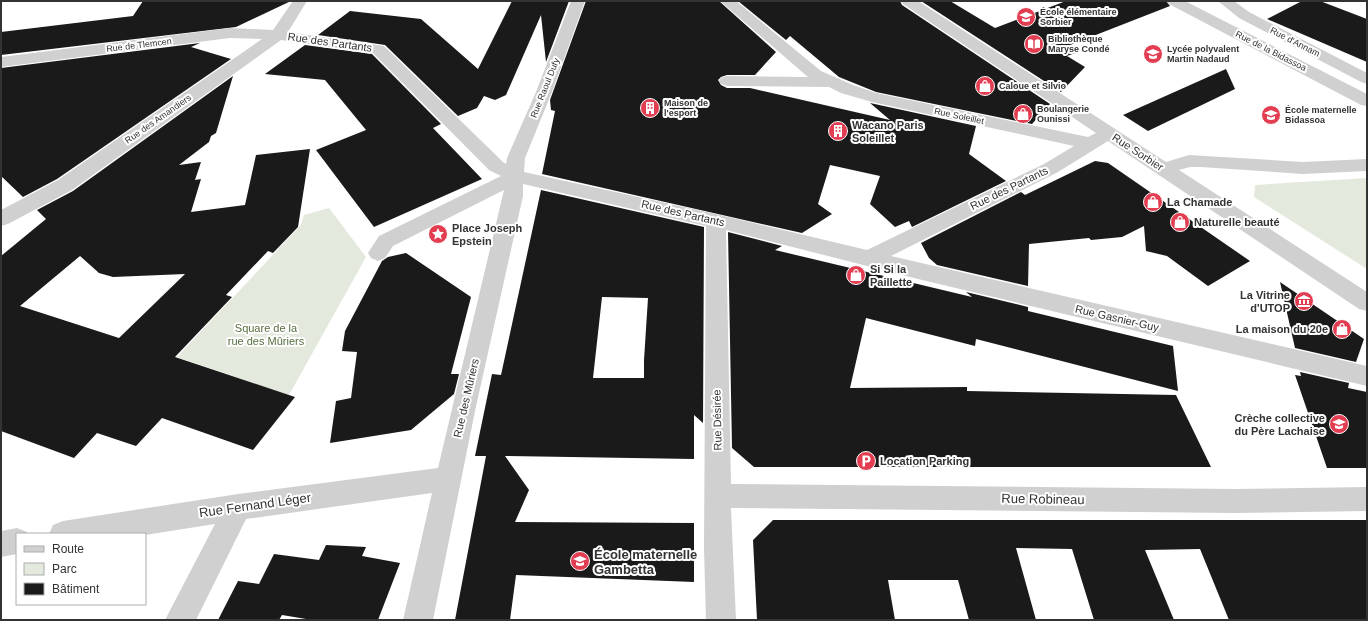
<svg xmlns="http://www.w3.org/2000/svg" width="1368" height="621" viewBox="0 0 1368 621" font-family="Helvetica,sans-serif">
<style>
.green{fill:#e3e9dc}
.building{fill:#1a1a1a;fill-rule:evenodd}
.lines{fill:none;stroke-linecap:round;stroke-linejoin:round}
.minor{fill:#d0d0d0;fill-rule:evenodd}
.labels{text-anchor:middle;dominant-baseline:central;stroke-width:4;stroke-linejoin:round;paint-order:stroke}
.far-poi-label{font-size:9px;font-weight:bold;fill:#333;stroke:#fff;text-anchor:start}
.far-street-label{font-size:9px;fill:#333;stroke:#fff}
.street-label{font-size:11px;fill:#333;stroke:#fff}
.poi-label{font-size:11px;font-weight:bold;fill:#333;stroke:#fff;text-anchor:start}
.park-label{font-size:11px;fill:#586e40;stroke:#fff}
.near-street-label{font-size:13px;fill:#333;stroke:#fff}
.near-poi-label{font-size:13px;font-weight:bold;fill:#333;stroke:#fff;text-anchor:start}
</style>
<rect width="100%" height="100%" fill="#fff"/>
<g class="green">
<path d="M1367,178V269L1254,197L1255,185Z"/>
<path d="M329,208L366,257L289,395L177,357L301,225L304,215Z"/>
</g>
<g class="building">
<path d="M143,1H291L236,27L1,55V32L133,16Z"/>
<path d="M512,1H569L546,62L541,15L506,95L495,100L484,96L477,108L458,116L385,45L318,35L350,11L421,19L478,69Z"/>
<path d="M586,1H719L776,52L755,75H727L721,77L718,80L721,85L727,88H750L890,120L870,103L976,126L969,154L1006,181L912,227L909,221L895,227L870,204L880,176L830,165L818,204L832,214L802,233L542,174L555,111L551,110L550,100Z"/>
<path d="M738,1H900L902,5L1050,104L1032,124L876,92L839,77L790,36L786,40Z"/>
<path d="M921,1H950L995,28L1066,1H1166L1170,6L1065,47L1075,53L1067,56L1085,67L1061,92Z"/>
<path d="M1302,1H1320L1367,19V62L1267,19Z"/>
<path d="M200,43L191,47L231,59L57,179L23,197L1,176V68Z"/>
<path d="M305,45L372,54L441,124L433,128L482,179L374,227L316,150L366,130L325,80L265,74Z"/>
<path d="M1226,69L1235,89L1148,131L1123,115Z"/>
<path d="M233,76L216,133L211,136L209,142L179,165L201,162L195,180L201,179L191,212L245,205L256,155L310,149L298,227L273,253L268,251L226,295L232,297L175,357L295,397L253,450L162,418L136,446L97,433L74,458L1,431V256L46,219L37,210L73,191ZM80,256L99,273L113,277L185,274L119,338L20,306Z"/>
<path d="M1095,161L1108,163L1250,261L1208,286L1167,256L1146,251L1144,226L1122,237L1091,240L1089,238L1029,244L1028,286L937,265L929,258L921,243L1021,192L1025,195Z"/>
<path d="M541,190L704,227L703,423L694,415V459L505,456L529,490L515,522L694,523V582L516,575L510,620H455L486,456H475L492,374L501,375ZM602,297L648,298L644,360V378H593Z"/>
<path d="M728,232L782,246L775,250L972,297L966,292L1028,307V311L1173,346L1178,391L976,339L975,346L866,318L850,388L967,387V391L1176,395L1211,467H754L732,448Z"/>
<path d="M406,253L471,297L451,374H459L454,394L411,430L330,443L336,401L351,398L357,352L342,351L345,331L382,261L388,257Z"/>
<path d="M1280,282L1364,339L1356,362L1295,348Z"/>
<path d="M1300,372L1349,383L1348,388L1367,392V468H1327L1295,375L1301,376Z"/>
<path d="M773,520H1367V620H1229L1200,549L1145,550L1174,620H1094L1072,549L1016,548L1036,620H969L958,580H888L895,620H757L753,540Z"/>
<path d="M326,545L366,547L362,556L400,563L378,620H312L282,615L279,620H218L238,581L259,584L274,554L319,560Z"/>
</g>
<g class="lines">
<g class="minor">
<path d="M293,1H307L288,32L384,46L503,162L506,164L507,158L536,92L571,1H585L552,92L525,158L524,172L716,214L867,250L1044,164L1074,146L872,102L841,93L829,87L727,86L721,84L719,81L721,78L727,76L808,77L720,1H736L821,71L853,85L876,93L1088,137L1096,133L903,4L901,1H918L1166,162L1189,155L1303,162L1367,159V171L1303,174L1201,167H1190L1179,170L1367,292V311L1359,309L1108,141L1058,172L891,256L1367,366V386L922,280L726,230L731,484L1235,489L1367,487V511L1235,513L731,508L736,620H706L704,548L706,226L523,184V196L475,411L433,620H403L432,493L246,519L196,620H165L215,524L145,535L49,534L53,525L63,521L238,494L438,468L504,190L393,246L385,258L378,261L371,258L368,253L379,236L501,176L489,170L373,53L281,40L72,190L8,224L1,226V210L58,180L262,39L230,38L1,67V57L230,28L273,30Z"/>
<path d="M1167,1H1185L1367,94V106L1361,105L1169,4Z"/>
<path d="M1218,1H1234L1249,12L1367,73V84L1361,82L1239,18Z"/>
<path d="M17,528L27,532L28,534H17V554L1,557V531Z"/>
</g>
</g>
<defs>
<symbol id="school-disc" viewBox="-11 -11 22 22"><circle r="9.5" fill="#e23d51" stroke="#fff"/><path d="M0-5L7-2L0 1L-7-2ZM-4 1L0 2.5L4 1V4Q0 6-4 4Z" fill="#fff"/></symbol>
<symbol id="library-disc" viewBox="-11 -11 22 22"><circle r="9.5" fill="#e23d51" stroke="#fff"/><path d="M-6-4Q-3-5.5-.7-3.5V5Q-3 3-6 4ZM6-4Q3-5.5 .7-3.5V5Q3 3 6 4Z" fill="#fff"/></symbol>
<symbol id="shop-disc" viewBox="-11 -11 22 22"><circle r="9.5" fill="#e23d51" stroke="#fff"/><path d="M-5-2.5h2.3a2.7 3.5 0 0 1 5.4 0H5L5.5 6h-11ZM-1.5-2.5h3a1.5 2.3 0 0 0-3 0Z" fill="#fff"/></symbol>
<symbol id="building-disc" viewBox="-11 -11 22 22"><circle r="9.5" fill="#e23d51" stroke="#fff"/><path d="M-4-6H4V6H1V3H-1V6H-4ZM-2.5-4.3h1.7v1.8h-1.7ZM.8-4.3h1.7v1.8H.8ZM-2.5-1h1.7V.8h-1.7ZM.8-1h1.7V.8H.8Z" fill="#fff"/></symbol>
<symbol id="sight-disc" viewBox="-11 -11 22 22"><circle r="9.5" fill="#e23d51" stroke="#fff"/><path d="M0-6L1.8-2.2L6-1.7L2.9 1.2L3.7 5.4L0 3.3L-3.7 5.4L-2.9 1.2L-6-1.7L-1.8-2.2Z" fill="#fff"/></symbol>
<symbol id="museum-disc" viewBox="-11 -11 22 22"><circle r="9.5" fill="#e23d51" stroke="#fff"/><path d="M0-6L6-3V-2H-6V-3ZM-5-1h2V3h-2ZM-1-1h2V3h-2ZM3-1h2V3H3ZM-6 4H6V6H-6Z" fill="#fff"/></symbol>
<symbol id="parking-disc" viewBox="-11 -11 22 22"><circle r="9.5" fill="#e23d51" stroke="#fff"/><path d="M-3.5-5.5H1a3.5 3.5 0 0 1 0 7H-1V5.5H-3.5ZM-1-3.4V-.6H.8a1.4 1.4 0 0 0 0-2.8Z" fill="#fff"/></symbol>
</defs>
<g fill-rule="evenodd">
<use href="#school-disc" x="1015" y="6" width="22" height="22"/>
<use href="#library-disc" x="1023" y="33" width="22" height="22"/>
<use href="#school-disc" x="1142" y="43" width="22" height="22"/>
<use href="#shop-disc" x="974" y="75" width="22" height="22"/>
<use href="#building-disc" x="639" y="97" width="22" height="22"/>
<use href="#shop-disc" x="1012" y="103" width="22" height="22"/>
<use href="#school-disc" x="1260" y="104" width="22" height="22"/>
<use href="#building-disc" x="827" y="120" width="22" height="22"/>
<use href="#shop-disc" x="1142" y="191" width="22" height="22"/>
<use href="#shop-disc" x="1169" y="211" width="22" height="22"/>
<use href="#sight-disc" x="427" y="223" width="22" height="22"/>
<use href="#shop-disc" x="845" y="264" width="22" height="22"/>
<use href="#museum-disc" x="1293" y="290" width="22" height="22"/>
<use href="#shop-disc" x="1331" y="318" width="22" height="22"/>
<use href="#school-disc" x="1328" y="413" width="22" height="22"/>
<use href="#parking-disc" x="855" y="450" width="22" height="22"/>
<use href="#school-disc" x="569" y="550" width="22" height="22"/>
</g>
<g class="labels">
<g class="far-poi-label">
<text x="1040" y="12">École élémentaire<tspan x="1040" dy="10">Sorbier</tspan></text>
<text x="1048" y="39">Bibliothèque<tspan x="1048" dy="10">Maryse Condé</tspan></text>
<text x="1167" y="49">Lycée polyvalent<tspan x="1167" dy="10">Martin Nadaud</tspan></text>
<text x="999" y="86">Caloue et Silvio</text>
<text x="664" y="103">Maison de<tspan x="664" dy="10">l'esport</tspan></text>
<text x="1037" y="109">Boulangerie<tspan x="1037" dy="10">Ounissi</tspan></text>
<text x="1285" y="110">École maternelle<tspan x="1285" dy="10">Bidassoa</tspan></text>
</g>
<g class="far-street-label">
<text transform="translate(1295 42) rotate(27)">Rue d'Annam</text>
<text transform="translate(139 45) rotate(-7)">Rue de Tlemcen</text>
<text transform="translate(1271 51) rotate(27)">Rue de la Bidassoa</text>
<text transform="translate(545 88) rotate(-68)">Rue Raoul Dufy</text>
<text transform="translate(959 116) rotate(12)">Rue Soleillet</text>
<text transform="translate(158 119) rotate(-35)">Rue des Amandiers</text>
</g>
<g class="street-label">
<text transform="translate(330 42) rotate(8)">Rue des Partants</text>
<text transform="translate(1138 152) rotate(33)">Rue Sorbier</text>
<text transform="translate(1009 188) rotate(-26)">Rue des Partants</text>
<text transform="translate(683 213) rotate(13)">Rue des Partants</text>
<text transform="translate(1117 318) rotate(13)">Rue Gasnier-Guy</text>
<text transform="translate(466 398) rotate(-77)">Rue des Mûriers</text>
<text transform="translate(717 420) rotate(-91)">Rue Désirée</text>
</g>
<g class="poi-label">
<text x="852" y="125">Wacano Paris<tspan x="852" dy="13">Soleillet</tspan></text>
<text x="1167" y="202">La Chamade</text>
<text x="1194" y="222">Naturelle beauté</text>
<text x="452" y="228">Place Joseph<tspan x="452" dy="13">Epstein</tspan></text>
<text x="870" y="269">Si Si la<tspan x="870" dy="13">Paillette</tspan></text>
<text x="1290" y="295" text-anchor="end">La Vitrine<tspan x="1290" dy="13">d'UTOP</tspan></text>
<text x="1328" y="329" text-anchor="end">La maison du 20e</text>
<text x="1325" y="418" text-anchor="end">Crèche collective<tspan x="1325" dy="13">du Père Lachaise</tspan></text>
<text x="880" y="461">Location Parking</text>
</g>
<g class="park-label">
<text x="266" y="328">Square de la<tspan x="266" dy="13">rue des Mûriers</tspan></text>
</g>
<g class="near-street-label">
<text transform="translate(1043 499) rotate(1)">Rue Robineau</text>
<text transform="translate(255 505) rotate(-8)">Rue Fernand Léger</text>
</g>
<g class="near-poi-label">
<text x="594" y="554">École maternelle<tspan x="594" dy="15">Gambetta</tspan></text>
</g>
</g>
<rect width="1368" height="621" fill="none" stroke="#333333" stroke-width="4"/>
<rect x="16" y="533" width="130" height="72" fill="#ffffff" stroke="#adadad"/>
<rect x="24" y="546" width="20" height="6" fill="#d0d0d0" stroke="#adadad"/>
<text x="52" y="553" font-size="12" fill="#333333">Route</text>
<rect x="24" y="563" width="20" height="12" fill="#e3e9dc" stroke="#adadad"/>
<text x="52" y="573" font-size="12" fill="#333333">Parc</text>
<rect x="24" y="583" width="20" height="12" fill="#1a1a1a" stroke="#adadad"/>
<text x="52" y="593" font-size="12" fill="#333333">Bâtiment</text>
</svg>
